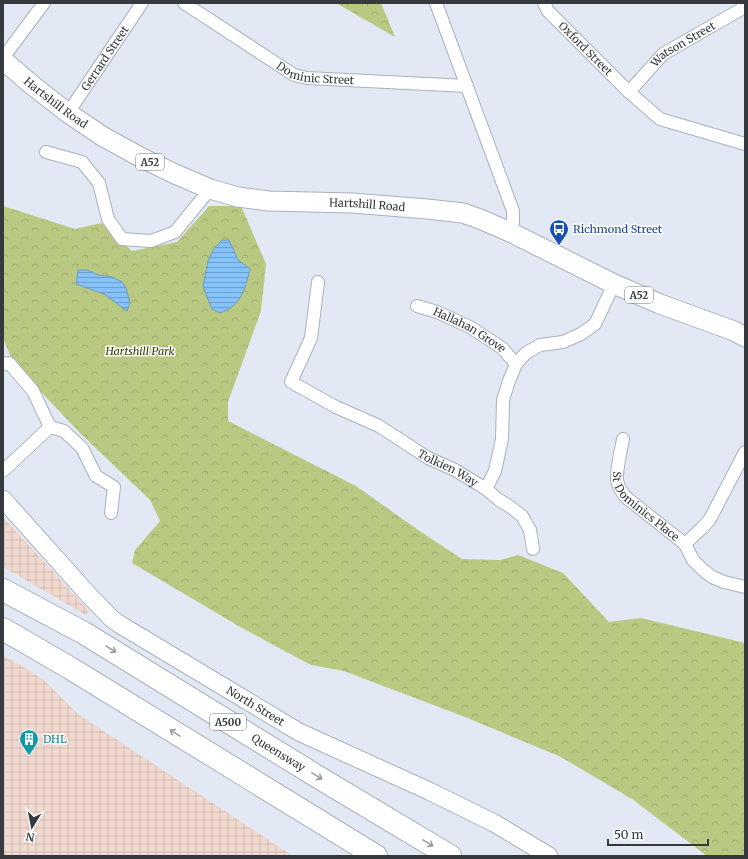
<svg xmlns="http://www.w3.org/2000/svg" width="748" height="859" viewBox="0 0 748 859" font-family="Merriweather,serif">
<style>
.industrial{fill:url(#industrial-grid)}
.park{fill:url(#park-crowns)}
.water{fill:url(#water-rules);stroke:#6f9ac2}
.lines{fill:none;stroke-linecap:round;stroke-linejoin:round}
.street-casing{stroke:#abb1bb;stroke-width:14}
.secondary-casing{stroke:#abb1bb;stroke-width:19}
.primary-casing{stroke:#abb1bb;stroke-width:21}
.highway-casing{stroke:#abb1bb;stroke-width:24}
.street{stroke:#fff;stroke-width:12}
.secondary{stroke:#fff;stroke-width:17}
.primary{stroke:#fff;stroke-width:19}
.highway{stroke:#fff;stroke-width:22}
.oneway{stroke:#9a9c9e}
.labels{text-anchor:middle;dominant-baseline:central;stroke-width:3;stroke-linejoin:round;paint-order:stroke}
.shield{fill:#fff;stroke:#727477;stroke-width:1}
.shield-label{font-size:10px;font-weight:bold;fill:#36393d}
.street-label{font-size:11px;fill:#36393d;stroke:#fff}
.transit-label{font-size:11px;fill:#164399;stroke:#fff;text-anchor:start}
.park-label{font-size:11px;font-style:italic;fill:#313900;stroke:#fff}
.culture-label{font-size:11px;fill:#0d838f;stroke:#fff;text-anchor:start}
</style>
<defs>
<pattern id="industrial-grid" width="8" height="8" patternUnits="userSpaceOnUse"><rect width="8" height="8" fill="#f1d9cf"/><path d="M0 4h8M4 0v8" fill="none" stroke="#cfbbb3"/></pattern>
<pattern id="park-crowns" width="20" height="18" patternUnits="userSpaceOnUse"><rect width="20" height="18" fill="#bac981"/><path d="M2 6a3 3 0 1 1 6 0M12 15a3 3 0 1 1 6 0" fill="none" stroke="#a0ad70"/></pattern>
<pattern id="water-rules" width="6" height="5" patternUnits="userSpaceOnUse"><rect width="6" height="5" fill="#87c3fb"/><path d="M0 2.5h6" fill="none" stroke="#6f9fcc"/></pattern>
</defs>
<rect width="100%" height="100%" fill="#e3e9f4"/>
<g class="industrial">
<path d="M3,517L89,611L86,615L3,567Z"/>
<path d="M3,655L43,679L79,715L293,856H3Z"/>
</g>
<g class="park">
<path d="M336,3H381L395,37Z"/>
<path d="M3,206L75,229L101,223L132,251L177,242L209,206H241L266,264L261,311L228,402V421L356,486L418,530L462,559L500,560L518,555L563,573L609,622L641,618L745,643V856H706L703,853L632,799L561,757L465,717L344,671L311,665L242,628L132,563L135,550L160,521L150,500L81,434L43,394L12,360L3,338Z"/>
</g>
<g class="water">
<path d="M222,240H229L238,260L250,269C245,289 241,306 220,313L212,309L207,297L203,286L208,261L213,250Z"/>
<path d="M78,270H88L98,275L112,277L122,282L126,288L130,303L127,311L104,294L76,284Z"/>
</g>
<g class="lines">
<defs>
<g id="street">
<path id="s1" d="M184,3L294,75L307,78L467,86"/>
<path d="M436,3L513,211V222L510,232"/>
<path id="s2" d="M544,3L548,11L629,92L660,119L745,144"/>
<path d="M3,58L44,3"/>
<path id="s3" d="M629,92L663,54L745,7"/>
<path id="s4" d="M68,113L142,3"/>
<path d="M46,152L82,162L99,183L108,219L122,239L151,241L175,232L210,189"/>
<path id="s5" d="M318,282L311,338L291,382L336,407L379,426L428,458L455,470L486,489L495,471L502,439L503,400L509,381L516,364L526,353L540,345L563,342L581,334L595,324L614,284"/>
<path id="s6" d="M417,306L437,312L470,327L502,348L516,364"/>
<path d="M3,364L9,363L33,391L50,427"/>
<path d="M50,427L64,431L82,448L96,476L114,487L111,513"/>
<path id="s7" d="M623,439C621,450 616,471 617,480C618,488 623,494 628,499L685,544L693,560L702,569L712,577L724,582L745,587"/>
<path d="M3,471L50,427"/>
<path d="M486,489L499,500L509,506L522,516L530,530L533,549"/>
<path d="M685,544L703,527L710,519L745,452"/>
</g>
<g id="secondary">
<path id="s8" d="M3,499L86,592L112,619L119,624L299,732L429,791L494,823L549,856"/>
</g>
<g id="primary">
<path id="s9" d="M3,60L32,85L68,113L102,136L142,158L175,174L210,189L238,197L269,201L352,203L427,209L463,213L480,219L510,232L614,284L660,304L734,331L745,337"/>
</g>
<g id="highway">
<path id="s10" d="M3,590L84,633L318,777L450,856"/>
<path d="M3,629L70,668L376,856"/>
</g>
</defs>
<use href="#street" class="street-casing"/>
<use href="#secondary" class="secondary-casing"/>
<use href="#primary" class="primary-casing"/>
<use href="#highway" class="highway-casing"/>
<use href="#street" class="street"/>
<use href="#secondary" class="secondary"/>
<use href="#primary" class="primary"/>
<use href="#highway" class="highway"/>
</g>
<defs><path id="oneway-shaft" d="M-6 0H5M1.5-3L5.5 0L1.5 3" fill="none" stroke-width="1.6" stroke-linecap="round" stroke-linejoin="round"/></defs>
<g class="oneway">
<use href="#oneway-shaft" transform="translate(111 649) rotate(32)"/>
<use href="#oneway-shaft" transform="translate(175 733) rotate(-148)"/>
<use href="#oneway-shaft" transform="translate(317 776) rotate(31)"/>
<use href="#oneway-shaft" transform="translate(428 843) rotate(31)"/>
</g>
<defs>
<symbol id="bus-pin" viewBox="-11 -11 22 30"><path d="M0 17L-7.5 6A9.5 9.5 0 1 1 7.5 6Z" fill="#1a4fb4" stroke="#fff"/><path d="M-5-6H5V4H4V6H2V4H-2V6H-4V4H-5ZM-3.5-4V0h7V-4ZM-3.5 1.2v1.5H-2V1.2ZM2 1.2v1.5H3.5V1.2Z" fill="#fff"/></symbol>
<symbol id="building-pin" viewBox="-11 -11 22 30"><path d="M0 17L-7.5 6A9.5 9.5 0 1 1 7.5 6Z" fill="#0f9aa8" stroke="#fff"/><path d="M-4-6H4V6H1V3H-1V6H-4ZM-2.5-4.3h1.7v1.8h-1.7ZM.8-4.3h1.7v1.8H.8ZM-2.5-1h1.7V.8h-1.7ZM.8-1h1.7V.8H.8Z" fill="#fff"/></symbol>
</defs>
<g fill-rule="evenodd">
<use href="#bus-pin" x="548" y="218" width="22" height="30"/>
<use href="#building-pin" x="18" y="728" width="22" height="30"/>
</g>
<g class="labels">
<g class="shield">
<rect x="136" y="154" width="28" height="16" rx="3"/>
<rect x="625" y="287" width="28" height="16" rx="3"/>
<rect x="210" y="714" width="36" height="16" rx="3"/>
</g>
<g class="shield-label">
<text x="150" y="162">A52</text>
<text x="639" y="295">A52</text>
<text x="228" y="722">A500</text>
</g>
<g class="street-label">
<text stroke="none"><textPath href="#s3" startOffset="73">Watson Street</textPath></text>
<text stroke="none"><textPath href="#s2" startOffset="62">Oxford Street</textPath></text>
<text stroke="none"><textPath href="#s4" startOffset="66">Gerrard Street</textPath></text>
<text stroke="none"><textPath href="#s1" startOffset="152">Dominic Street</textPath></text>
<text stroke="none"><textPath href="#s9" startOffset="68">Hartshill Road</textPath></text>
<text stroke="none"><textPath href="#s9" startOffset="404">Hartshill Road</textPath></text>
<text stroke="none"><textPath href="#s6" startOffset="58">Hallahan Grove</textPath></text>
<text stroke="none"><textPath href="#s5" startOffset="284">Tolkien Way</textPath></text>
<text stroke="none"><textPath href="#s7" startOffset="80">St Dominics Place</textPath></text>
<text stroke="none"><textPath href="#s8" startOffset="330">North Street</textPath></text>
<text stroke="none"><textPath href="#s10" startOffset="320">Queensway</textPath></text>
</g>
<g class="transit-label">
<text x="573" y="229">Richmond Street</text>
</g>
<g class="park-label">
<text x="140" y="351">Hartshill Park</text>
</g>
<g class="culture-label">
<text x="43" y="739">DHL</text>
</g>
</g>
<rect width="748" height="859" fill="none" stroke="#36393d" stroke-width="8"/>
<g transform="translate(32 827) rotate(190)" stroke="#ffffff" stroke-width="3" paint-order="stroke">
<path d="M0-3L7 15L0 10L-7 15Z" fill="#36393d"/>
<text y="-6" font-size="11" font-weight="bold" text-anchor="middle" fill="#36393d">N</text>
</g>
<path d="M608 839v6h100v-6" fill="none" stroke="#36393d" stroke-width="2"/>
<text x="614" y="839" font-size="12" fill="#36393d" stroke="#ffffff" stroke-width="3" paint-order="stroke">50 m</text>
</svg>
